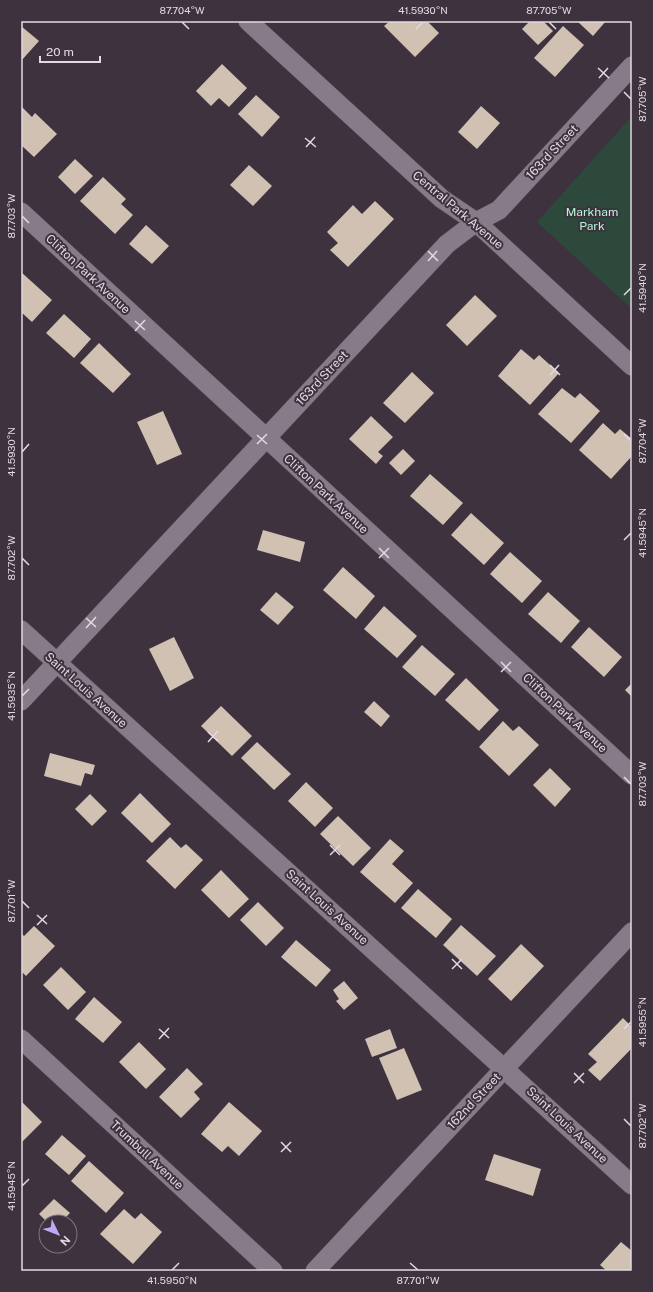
<svg xmlns="http://www.w3.org/2000/svg" width="653" height="1292" viewBox="0 0 653 1292" font-family="'Public Sans',sans-serif">
<style>
.green{fill:#2c493b}
.building{fill:#d1c1b3}
.lines{fill:none;stroke-linecap:round;stroke-linejoin:round}
.minor-casing{stroke:#5a505b;stroke-width:20}
.minor{stroke:#887b89;stroke-width:19}
.ticks{fill:none;stroke:#e2dae2;stroke-width:1.5}
.labels{text-anchor:middle;dominant-baseline:central;stroke-width:4;stroke-linejoin:round;paint-order:stroke}
.street-label{font-size:12px;fill:#e2dae2;stroke:#3e323f}
.park-label{font-size:12px;fill:#b2f6d3;stroke:#3e323f}
.neatline{fill:none;stroke:#e2dae2;stroke-width:1.5}
.ticks-label{font-size:10px;text-anchor:middle;fill:#e2dae2}
</style>
<rect width="100%" height="100%" fill="#3e323f"/>
<path class="green" d="M632,116V309L537,222Z"/>
<g class="building">
<path d="M390,21H427L439,33L415,57L384,26Z"/>
<path d="M530,21H543L553,31L538,45L522,29Z"/>
<path d="M577,21H606L593,36Z"/>
<path d="M21,26L39,41L21,61Z"/>
<path d="M563,26L584,45L555,77L534,58Z"/>
<path d="M222,64L247,88L229,107L219,98L211,106L196,91Z"/>
<path d="M256,95L280,117L262,137L238,114Z"/>
<path d="M21,106L32,117L35,113L57,134L34,157L21,145Z"/>
<path d="M481,106L500,123L477,149L458,132Z"/>
<path d="M75,159L93,176L75,194L58,177Z"/>
<path d="M249,165L272,186L253,206L230,185Z"/>
<path d="M103,177L126,199L121,204L133,215L115,234L80,201Z"/>
<path d="M375,201L394,219L348,267L330,250L338,243L327,232L353,205L362,214Z"/>
<path d="M146,225L169,246L152,264L129,244Z"/>
<path d="M21,272L52,300L32,322L21,312Z"/>
<path d="M475,295L497,316L467,346L446,325Z"/>
<path d="M64,314L91,339L74,358L46,333Z"/>
<path d="M99,343L131,374L113,393L80,363Z"/>
<path d="M521,349L534,360L539,355L559,373L530,405L498,376Z"/>
<path d="M412,372L434,393L405,423L383,403Z"/>
<path d="M562,388L575,398L580,393L600,411L571,443L538,414Z"/>
<path d="M163,411L182,454L157,465L137,422Z"/>
<path d="M371,416L393,437L378,452L383,456L376,464L349,439Z"/>
<path d="M603,423L615,434L620,429L632,439V456L611,479L579,450Z"/>
<path d="M403,449L415,461L401,475L389,463Z"/>
<path d="M430,474L463,503L443,525L410,496Z"/>
<path d="M471,513L504,543L484,565L451,535Z"/>
<path d="M263,530L305,542L300,562L257,550Z"/>
<path d="M510,552L542,581L522,603L490,574Z"/>
<path d="M343,567L375,596L356,619L323,590Z"/>
<path d="M276,592L294,607L278,625L260,610Z"/>
<path d="M548,592L580,621L561,643L528,614Z"/>
<path d="M384,606L417,636L397,658L364,629Z"/>
<path d="M589,627L622,657L604,677L571,647Z"/>
<path d="M174,637L194,678L170,691L149,649Z"/>
<path d="M422,645L455,674L435,696L402,667Z"/>
<path d="M466,678L499,710L479,731L445,700Z"/>
<path d="M632,683V697L625,690Z"/>
<path d="M374,701L390,716L381,727L364,712Z"/>
<path d="M221,706L252,736L232,756L201,726Z"/>
<path d="M503,721L513,731L519,726L539,745L509,776L479,747Z"/>
<path d="M257,742L291,774L274,790L241,758Z"/>
<path d="M50,753L95,765L92,775L85,773L81,786L44,776Z"/>
<path d="M550,768L571,789L555,807L533,785Z"/>
<path d="M306,782L333,808L315,827L288,801Z"/>
<path d="M140,793L171,824L152,843L121,813Z"/>
<path d="M90,794L107,811L92,826L75,809Z"/>
<path d="M338,816L371,848L353,866L320,834Z"/>
<path d="M170,837L181,848L186,844L203,860L175,889L146,861Z"/>
<path d="M390,839L404,851L392,864L413,883L395,903L360,872Z"/>
<path d="M221,870L249,899L229,918L201,890Z"/>
<path d="M418,889L452,919L436,938L401,908Z"/>
<path d="M258,902L284,928L266,946L240,920Z"/>
<path d="M461,925L496,956L477,976L443,945Z"/>
<path d="M34,926L55,946L26,976L21,971V933L24,936Z"/>
<path d="M296,940L331,970L316,987L281,957Z"/>
<path d="M521,944L544,966L511,1001L488,979Z"/>
<path d="M61,967L86,992L68,1010L43,985Z"/>
<path d="M344,981L358,998L344,1010L336,1001L339,999L333,990Z"/>
<path d="M94,997L122,1022L103,1043L75,1019Z"/>
<path d="M623,1018L632,1027V1048L600,1081L588,1070L597,1062L588,1054Z"/>
<path d="M390,1029L397,1048L372,1057L365,1039Z"/>
<path d="M139,1042L166,1069L146,1089L119,1062Z"/>
<path d="M404,1048L422,1090L397,1100L379,1058Z"/>
<path d="M187,1068L203,1084L194,1092L200,1099L181,1118L159,1097Z"/>
<path d="M21,1101L42,1122L21,1143Z"/>
<path d="M229,1102L262,1131L239,1156L228,1146L222,1152L201,1134Z"/>
<path d="M62,1135L86,1156L69,1175L45,1154Z"/>
<path d="M494,1154L541,1169L533,1196L485,1180Z"/>
<path d="M89,1161L124,1193L106,1213L71,1181Z"/>
<path d="M54,1199L70,1213L61,1222H47L39,1214Z"/>
<path d="M124,1209L135,1219L141,1213L162,1232L133,1264L100,1234Z"/>
<path d="M621,1242L632,1251V1271H607L600,1265Z"/>
</g>
<g class="lines">
<defs>
<g id="minor">
<path d="M248,21L442,199L476,222L632,366"/>
<path d="M21,212L632,775"/>
<path d="M21,630L632,1185"/>
<path d="M21,701L447,244L476,222L499,210L632,66"/>
<path d="M21,1039L273,1271"/>
<path d="M315,1271L632,932"/>
</g>
</defs>
<use href="#minor" class="minor-casing"/>
<use href="#minor" class="minor"/>
</g>
<path class="ticks" d="M182,22L189,29M549,22L556,29M416,29L423,22M598,68L609,78M599,78L608,68M624,92L631,99M305,138L316,147M306,147L315,137M22,216L29,223M428,251L438,261M428,261L437,251M624,295L631,288M135,321L145,330M135,331L145,320M550,365L560,375M550,375L559,365M624,434L631,441M257,435L267,444M257,444L267,434M22,452L29,444M624,540L631,533M379,548L389,558M22,558L29,565M379,558L389,548M86,618L96,627M86,628L96,617M501,662L511,672M501,672L511,662M22,696L29,689M208,732L218,741M208,742L218,731M624,777L631,784M330,845L340,855M330,855L340,845M22,901L29,908M37,915L47,924M37,925L47,915M452,959L462,969M452,969L462,959M159,1029L169,1038M624,1029L631,1022M159,1039L169,1028M574,1073L584,1083M574,1083L584,1073M624,1119L631,1126M281,1142L291,1152M281,1152L291,1142M22,1186L29,1179M410,1263L418,1270M172,1270L179,1263"/>
<g class="labels">
<g class="street-label">
<text transform="translate(552 152) rotate(-47)">163rd Street</text>
<text transform="translate(458 210) rotate(40)">Central Park Avenue</text>
<text transform="translate(88 274) rotate(43)">Clifton Park Avenue</text>
<text transform="translate(322 378) rotate(-47)">163rd Street</text>
<text transform="translate(326 494) rotate(43)">Clifton Park Avenue</text>
<text transform="translate(86 690) rotate(42)">Saint Louis Avenue</text>
<text transform="translate(565 713) rotate(43)">Clifton Park Avenue</text>
<text transform="translate(327 907) rotate(42)">Saint Louis Avenue</text>
<text transform="translate(474 1101) rotate(-47)">162nd Street</text>
<text transform="translate(567 1125) rotate(43)">Saint Louis Avenue</text>
<text transform="translate(147 1155) rotate(43)">Trumbull Avenue</text>
</g>
<g class="park-label">
<text x="592" y="212">Markham<tspan x="592" dy="14">Park</tspan></text>
</g>
</g>
<rect width="653" height="1292" fill="none" stroke="#3e323f" stroke-width="44"/>
<g transform="translate(58 1234) rotate(133)"><circle r="19" fill="#3e323f" stroke="#807580"/>
<path d="M0-3L7 15L0 10L-7 15Z" fill="#c0a8f4"/>
<text y="-6" font-size="11" font-weight="bold" text-anchor="middle" fill="#e2dae2">N</text>
</g>
<path d="M40 56v6h60v-6" fill="none" stroke="#e2dae2" stroke-width="2"/>
<text x="46" y="56" font-size="12" fill="#e2dae2" stroke="#3e323f" stroke-width="3" paint-order="stroke">20 m</text>
<rect x="22" y="22" width="609" height="1248" class="neatline"/>
<g class="ticks-label">
<text x="182" y="14">87.704°W</text>
<text x="423" y="14">41.5930°N</text>
<text x="549" y="14">87.705°W</text>
<text transform="translate(642 99) rotate(-90)" y="4">87.705°W</text>
<text transform="translate(11 216) rotate(-90)" y="4">87.703°W</text>
<text transform="translate(642 288) rotate(-90)" y="4">41.5940°N</text>
<text transform="translate(642 441) rotate(-90)" y="4">87.704°W</text>
<text transform="translate(11 452) rotate(-90)" y="4">41.5930°N</text>
<text transform="translate(642 533) rotate(-90)" y="4">41.5945°N</text>
<text transform="translate(11 558) rotate(-90)" y="4">87.702°W</text>
<text transform="translate(11 696) rotate(-90)" y="4">41.5935°N</text>
<text transform="translate(642 784) rotate(-90)" y="4">87.703°W</text>
<text transform="translate(11 901) rotate(-90)" y="4">87.701°W</text>
<text transform="translate(642 1022) rotate(-90)" y="4">41.5955°N</text>
<text transform="translate(642 1126) rotate(-90)" y="4">87.702°W</text>
<text transform="translate(11 1186) rotate(-90)" y="4">41.5945°N</text>
<text x="172" y="1284">41.5950°N</text>
<text x="418" y="1284">87.701°W</text>
</g>
</svg>
